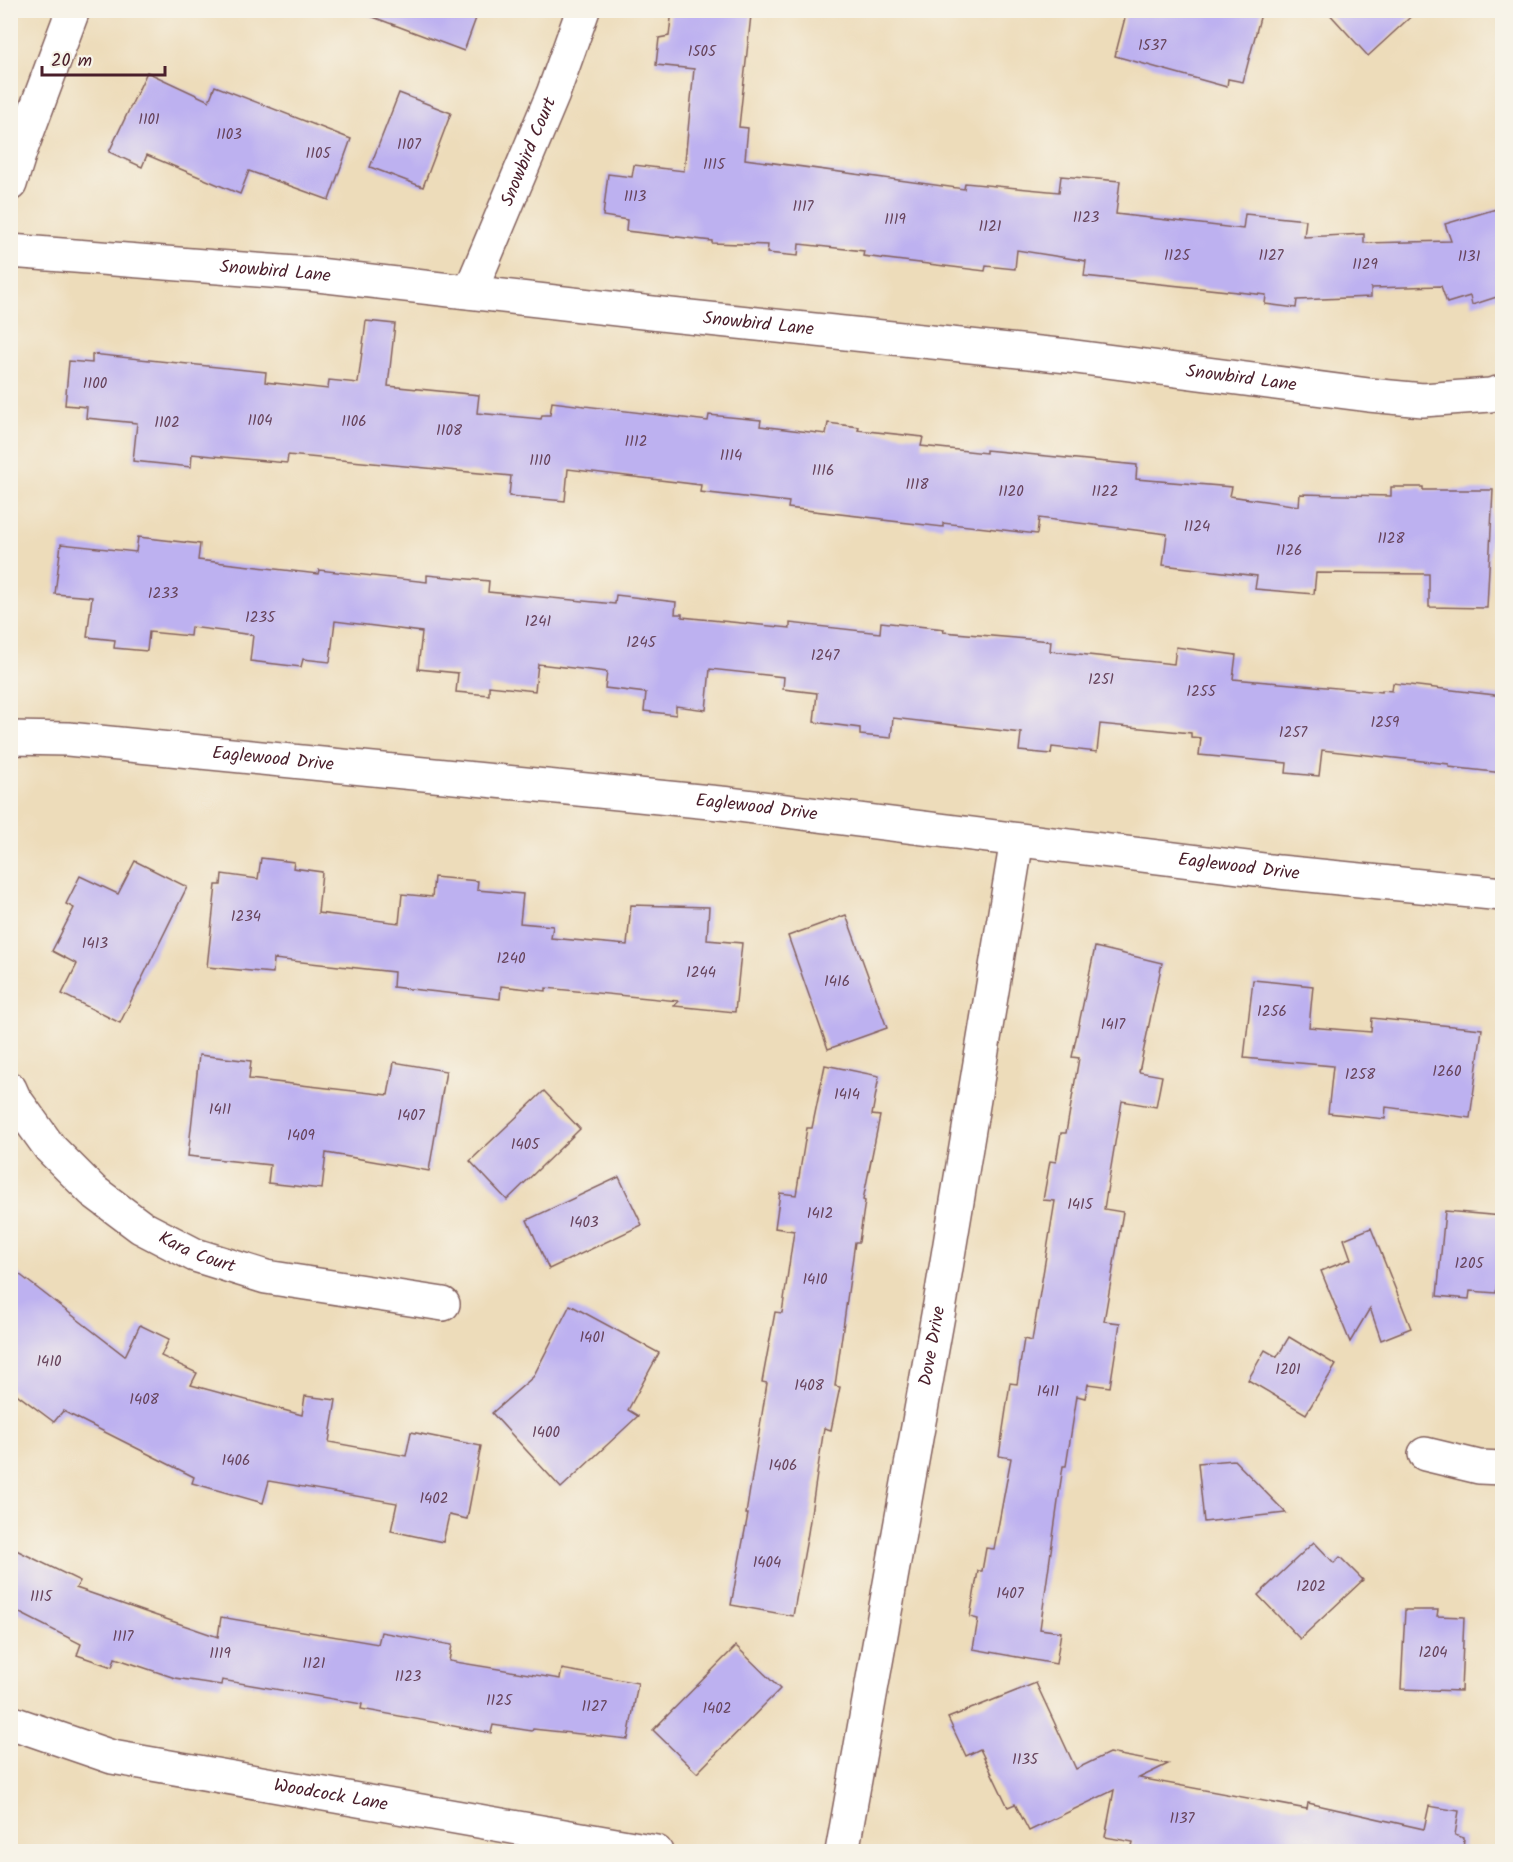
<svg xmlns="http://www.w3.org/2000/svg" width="1513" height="1862" viewBox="0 0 1513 1862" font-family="Kalam,sans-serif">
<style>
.building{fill:#bdb1f0}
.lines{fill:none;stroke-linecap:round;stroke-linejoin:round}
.minor-casing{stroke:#83615d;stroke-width:36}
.minor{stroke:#fff;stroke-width:33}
.labels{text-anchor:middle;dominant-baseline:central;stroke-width:4.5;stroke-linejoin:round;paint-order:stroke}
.number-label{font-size:15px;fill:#67445c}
.street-label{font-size:18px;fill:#4a1f2b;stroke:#f7f3e8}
</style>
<rect width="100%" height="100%" fill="#f7f3e8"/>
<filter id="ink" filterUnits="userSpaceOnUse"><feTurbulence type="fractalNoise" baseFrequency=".0167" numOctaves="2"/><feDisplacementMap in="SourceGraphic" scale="12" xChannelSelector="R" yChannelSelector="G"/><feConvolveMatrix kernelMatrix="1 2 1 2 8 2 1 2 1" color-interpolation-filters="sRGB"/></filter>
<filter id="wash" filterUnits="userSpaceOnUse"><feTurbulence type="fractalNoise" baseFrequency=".008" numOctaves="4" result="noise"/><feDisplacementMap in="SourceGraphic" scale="24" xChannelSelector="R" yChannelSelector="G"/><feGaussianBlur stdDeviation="1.35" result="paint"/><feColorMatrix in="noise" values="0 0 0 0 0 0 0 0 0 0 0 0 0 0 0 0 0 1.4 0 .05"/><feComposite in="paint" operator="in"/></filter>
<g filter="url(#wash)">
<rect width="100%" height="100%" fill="#eddcba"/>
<g id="blocks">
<g class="building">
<path d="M366,10H479L464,51L365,14Z"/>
<path d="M672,10H706L751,15L739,127L748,128L745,159L964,189L965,183L1059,192L1061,176L1120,181L1116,214L1243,229L1245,214L1306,220L1304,237L1364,234V243L1451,241L1445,224L1503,207V295L1472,305L1470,296L1447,303L1441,286L1371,288V297L1297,300L1296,308L1265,304L1266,295L1084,276L1086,261L1017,250L1015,269L986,266L985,271L863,256L864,251L799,244L798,256L767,253L768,245L712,243V241L626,231L627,220L603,216L608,174L632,177L634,165L684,171L694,69L656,65L659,38L669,36Z"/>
<path d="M1127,10H1262L1243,82L1228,79L1227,87L1115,56Z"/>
<path d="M1326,10H1418L1368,56Z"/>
<path d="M147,72L209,101L215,86L351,139L329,200L249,171L240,194L147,155L142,167L109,152Z"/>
<path d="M399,93L451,113L423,187L370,167Z"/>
<path d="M366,321L395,324L388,386L479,395L477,413L541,419L542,415H550L552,402L708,421L709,415L761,420L760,426L826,434L828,423L859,427L858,430L923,437L921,446L986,453V450L1137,465L1136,479L1232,487L1230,496L1299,506L1300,494L1391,496V487H1423V490H1493L1487,608L1429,607V574L1316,573L1314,594L1255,589L1257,576L1163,565L1167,534L1039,518L1037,534L943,523V527L883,520V519L788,508L789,502L700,492L701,485L568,469L565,501L509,496L511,476L288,455L287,463L192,454L191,467L133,461L137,423L86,418L87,407L65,405L69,361L92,363V354L266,372L265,382L328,389L329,380L358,383Z"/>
<path d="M138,537L200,544L198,560L318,574L319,570L427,582V575L489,581L488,592L615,604L616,595L676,602L675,614H682V617L790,628V623L880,633L881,622L944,629L943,632L1051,641L1050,651L1174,664L1176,647L1236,655L1233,679L1382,692V690L1392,691L1393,683L1503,696V773L1449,767V764L1322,750L1319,776L1286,773L1287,763L1199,755L1201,738L1191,737V733L1100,724L1097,752L1052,747L1051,754L1019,751L1021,733L893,718L891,738L860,735V728L814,722L817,693L783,689L784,677L710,669L706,710L676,706V715L644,711L646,693L605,688L607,672L538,664L535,691L489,686V695L456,692L458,673L418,669L422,632L335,621L330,662L303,659L301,667L250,661L253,635L191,627L190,636L149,632L147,651L114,648L115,640L87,637L92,597L55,594L61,544L136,552Z"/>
<path d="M261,858L294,862L293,868L322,872L318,913L399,923L402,894L432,897L434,877L478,881L477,890L523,894L520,923L553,926L551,938L627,945L631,905L709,907L707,940L742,943L735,1012L674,1006L679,1001L546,988V991L501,986L500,999L393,987L394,972L274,959L273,973L207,967L216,885H221L222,874L258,879Z"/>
<path d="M135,861L187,887L120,1023L62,994L77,964L52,951L74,908L66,904L80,876L118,894Z"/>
<path d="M846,915L887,1028L828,1049L788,936Z"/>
<path d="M1095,947L1162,963L1139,1072L1162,1076L1156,1107L1122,1101L1104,1209L1123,1212L1104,1321L1120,1323L1110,1387L1088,1384L1085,1398L1077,1396L1066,1466H1063L1040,1629L1061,1632L1056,1664L973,1649L978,1619L970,1617L978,1571H982L986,1548L994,1549L1011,1458L999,1456L1010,1383L1017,1384L1024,1339L1032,1341L1055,1201L1043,1200L1050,1161L1056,1162L1061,1133H1066L1079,1058L1072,1057Z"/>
<path d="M1253,980L1313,986L1309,1027L1371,1032L1372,1018L1482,1029L1470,1118L1386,1107L1385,1119L1328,1113L1333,1066L1244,1058Z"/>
<path d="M199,1055L251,1061L249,1079L388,1095L394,1062L446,1071L429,1171L326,1153L322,1189L268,1183L270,1165L188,1156Z"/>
<path d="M825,1065L879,1076L872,1115L880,1116L863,1200L865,1201L859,1242H855L835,1386L840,1387L831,1430L824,1428L808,1533L793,1616L731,1605L748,1514H746L767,1383L762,1382L775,1312L782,1313L794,1231L775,1228L780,1193L796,1195L807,1128H812Z"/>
<path d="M544,1091L580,1129L507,1200L470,1161Z"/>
<path d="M619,1177L642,1225L549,1269L527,1220Z"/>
<path d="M1445,1211L1502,1216L1496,1293L1470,1291L1469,1299L1437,1296Z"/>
<path d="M1371,1228L1411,1328L1381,1340L1370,1308L1350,1342L1321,1271L1351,1259L1344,1239Z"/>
<path d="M10,1267L125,1356L140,1325L169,1339L161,1356L197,1373L191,1385L302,1415L305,1396L336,1400L329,1442L406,1456L411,1432L481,1446L467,1519L449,1515L443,1542L391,1531L397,1503L269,1481L263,1503L192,1483L194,1477L63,1411L54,1422L10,1389Z"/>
<path d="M570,1305L659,1353L628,1410L638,1416L561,1488L492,1413L533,1377Z"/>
<path d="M1289,1337L1336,1365L1306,1414L1248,1380L1265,1350L1277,1357Z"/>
<path d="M1234,1460L1286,1513L1204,1522L1198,1463Z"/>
<path d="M1314,1542L1334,1563L1340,1557L1363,1580L1300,1639L1258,1595Z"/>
<path d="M10,1547L80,1581L76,1588L218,1637L221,1617L378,1644L381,1632L452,1645L449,1661L560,1679L562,1669L638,1683L628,1739L533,1729L532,1731L493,1725L491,1733L361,1709L362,1704L222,1680L221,1685L175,1678L115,1658L112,1667L77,1655L81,1644L10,1608Z"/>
<path d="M1405,1610H1438L1437,1616L1464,1617L1461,1691L1401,1689Z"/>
<path d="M736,1646L780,1689L697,1773L653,1730Z"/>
<path d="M1036,1683L1076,1769L1109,1753L1168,1764L1139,1778L1307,1809L1308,1803L1424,1829L1429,1806L1459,1811L1455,1835L1464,1838L1463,1851H1131L1133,1842L1105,1837L1114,1790L1029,1831L1015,1804L1008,1807L980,1749L966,1756L948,1718Z"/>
</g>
</g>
</g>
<g filter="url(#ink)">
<use href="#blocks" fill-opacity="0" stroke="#83615d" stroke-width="1.5"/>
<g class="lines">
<defs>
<g id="minor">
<path d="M10,184L20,152L73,10"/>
<path id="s1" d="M10,251L309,274L670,315L1068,356L1369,395L1423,400L1490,395L1502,392"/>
<path id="s2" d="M470,292L553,94L583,10"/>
<path id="s3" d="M10,738L68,739L730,804L1279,872L1502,894"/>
<path id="s4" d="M10,1089L14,1098L50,1148L93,1191L141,1227L195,1255L266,1277L443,1304"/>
<path d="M1425,1454L1479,1467L1502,1468"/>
<path id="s5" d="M10,1722L112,1757L656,1852"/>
<path id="s6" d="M842,1852L940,1304L1017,840"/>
</g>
</defs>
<use href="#minor" class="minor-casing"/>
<use href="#minor" class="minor"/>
</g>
</g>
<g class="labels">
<g class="number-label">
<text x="1152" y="46">1537</text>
<text x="702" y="52">1505</text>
<text x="149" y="120">1101</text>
<text x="229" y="135">1103</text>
<text x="409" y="145">1107</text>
<text x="318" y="154">1105</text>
<text x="714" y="165">1115</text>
<text x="635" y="197">1113</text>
<text x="803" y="207">1117</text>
<text x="1086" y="218">1123</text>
<text x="895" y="220">1119</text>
<text x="990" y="227">1121</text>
<text x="1177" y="256">1125</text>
<text x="1271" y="256">1127</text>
<text x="1469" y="257">1131</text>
<text x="1365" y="265">1129</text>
<text x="95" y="384">1100</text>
<text x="260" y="421">1104</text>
<text x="354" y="422">1106</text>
<text x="167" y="423">1102</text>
<text x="449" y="431">1108</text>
<text x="636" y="442">1112</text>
<text x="731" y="456">1114</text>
<text x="540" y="461">1110</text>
<text x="823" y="471">1116</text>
<text x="917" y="485">1118</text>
<text x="1011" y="492">1120</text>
<text x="1105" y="492">1122</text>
<text x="1197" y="527">1124</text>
<text x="1391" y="539">1128</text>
<text x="1289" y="551">1126</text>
<text x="163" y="594">1233</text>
<text x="260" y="618">1235</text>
<text x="538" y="622">1241</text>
<text x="641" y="643">1245</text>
<text x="825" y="656">1247</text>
<text x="1101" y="680">1251</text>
<text x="1201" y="692">1255</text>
<text x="1385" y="723">1259</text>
<text x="1293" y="733">1257</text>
<text x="246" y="917">1234</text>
<text x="95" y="944">1413</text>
<text x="511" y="959">1240</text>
<text x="701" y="973">1244</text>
<text x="837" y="982">1416</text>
<text x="1272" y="1012">1256</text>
<text x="1113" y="1025">1417</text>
<text x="1447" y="1072">1260</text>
<text x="1360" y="1075">1258</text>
<text x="847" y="1095">1414</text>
<text x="220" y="1110">1411</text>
<text x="411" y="1116">1407</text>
<text x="301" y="1136">1409</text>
<text x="525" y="1145">1405</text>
<text x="1080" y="1205">1415</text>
<text x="820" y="1214">1412</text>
<text x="584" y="1223">1403</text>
<text x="1469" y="1264">1205</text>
<text x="815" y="1280">1410</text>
<text x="592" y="1338">1401</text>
<text x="49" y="1362">1410</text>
<text x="1288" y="1370">1201</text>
<text x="809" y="1386">1408</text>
<text x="1048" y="1392">1411</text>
<text x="144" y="1400">1408</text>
<text x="546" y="1433">1400</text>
<text x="236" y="1461">1406</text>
<text x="783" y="1466">1406</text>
<text x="434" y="1499">1402</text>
<text x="767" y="1563">1404</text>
<text x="1311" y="1587">1202</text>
<text x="1010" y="1594">1407</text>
<text x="41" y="1597">1115</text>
<text x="123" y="1637">1117</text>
<text x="1433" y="1653">1204</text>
<text x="220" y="1654">1119</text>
<text x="314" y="1664">1121</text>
<text x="408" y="1677">1123</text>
<text x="499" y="1701">1125</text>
<text x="594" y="1707">1127</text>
<text x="717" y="1709">1402</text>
<text x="1025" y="1760">1135</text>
<text x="1182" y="1819">1137</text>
</g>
<g class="street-label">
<text stroke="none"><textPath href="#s2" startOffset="152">Snowbird Court</textPath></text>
<text stroke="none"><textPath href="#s1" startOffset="266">Snowbird Lane</textPath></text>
<text stroke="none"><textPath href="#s1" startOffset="752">Snowbird Lane</textPath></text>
<text stroke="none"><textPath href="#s1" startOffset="1238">Snowbird Lane</textPath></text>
<text stroke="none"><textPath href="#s3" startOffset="264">Eaglewood Drive</textPath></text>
<text stroke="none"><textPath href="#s3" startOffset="750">Eaglewood Drive</textPath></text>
<text stroke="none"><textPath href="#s3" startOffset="1236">Eaglewood Drive</textPath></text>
<text stroke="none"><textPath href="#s4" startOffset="254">Kara Court</textPath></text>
<text stroke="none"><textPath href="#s6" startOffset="514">Dove Drive</textPath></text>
<text stroke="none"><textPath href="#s5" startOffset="330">Woodcock Lane</textPath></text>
</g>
</g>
<rect width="1513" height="1862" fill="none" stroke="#f7f3e8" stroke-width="36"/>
<path d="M42 66v9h123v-9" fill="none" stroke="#4a1f2b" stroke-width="3"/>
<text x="51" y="66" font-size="18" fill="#4a1f2b" stroke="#f7f3e8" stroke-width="4.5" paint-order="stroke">20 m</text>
</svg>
